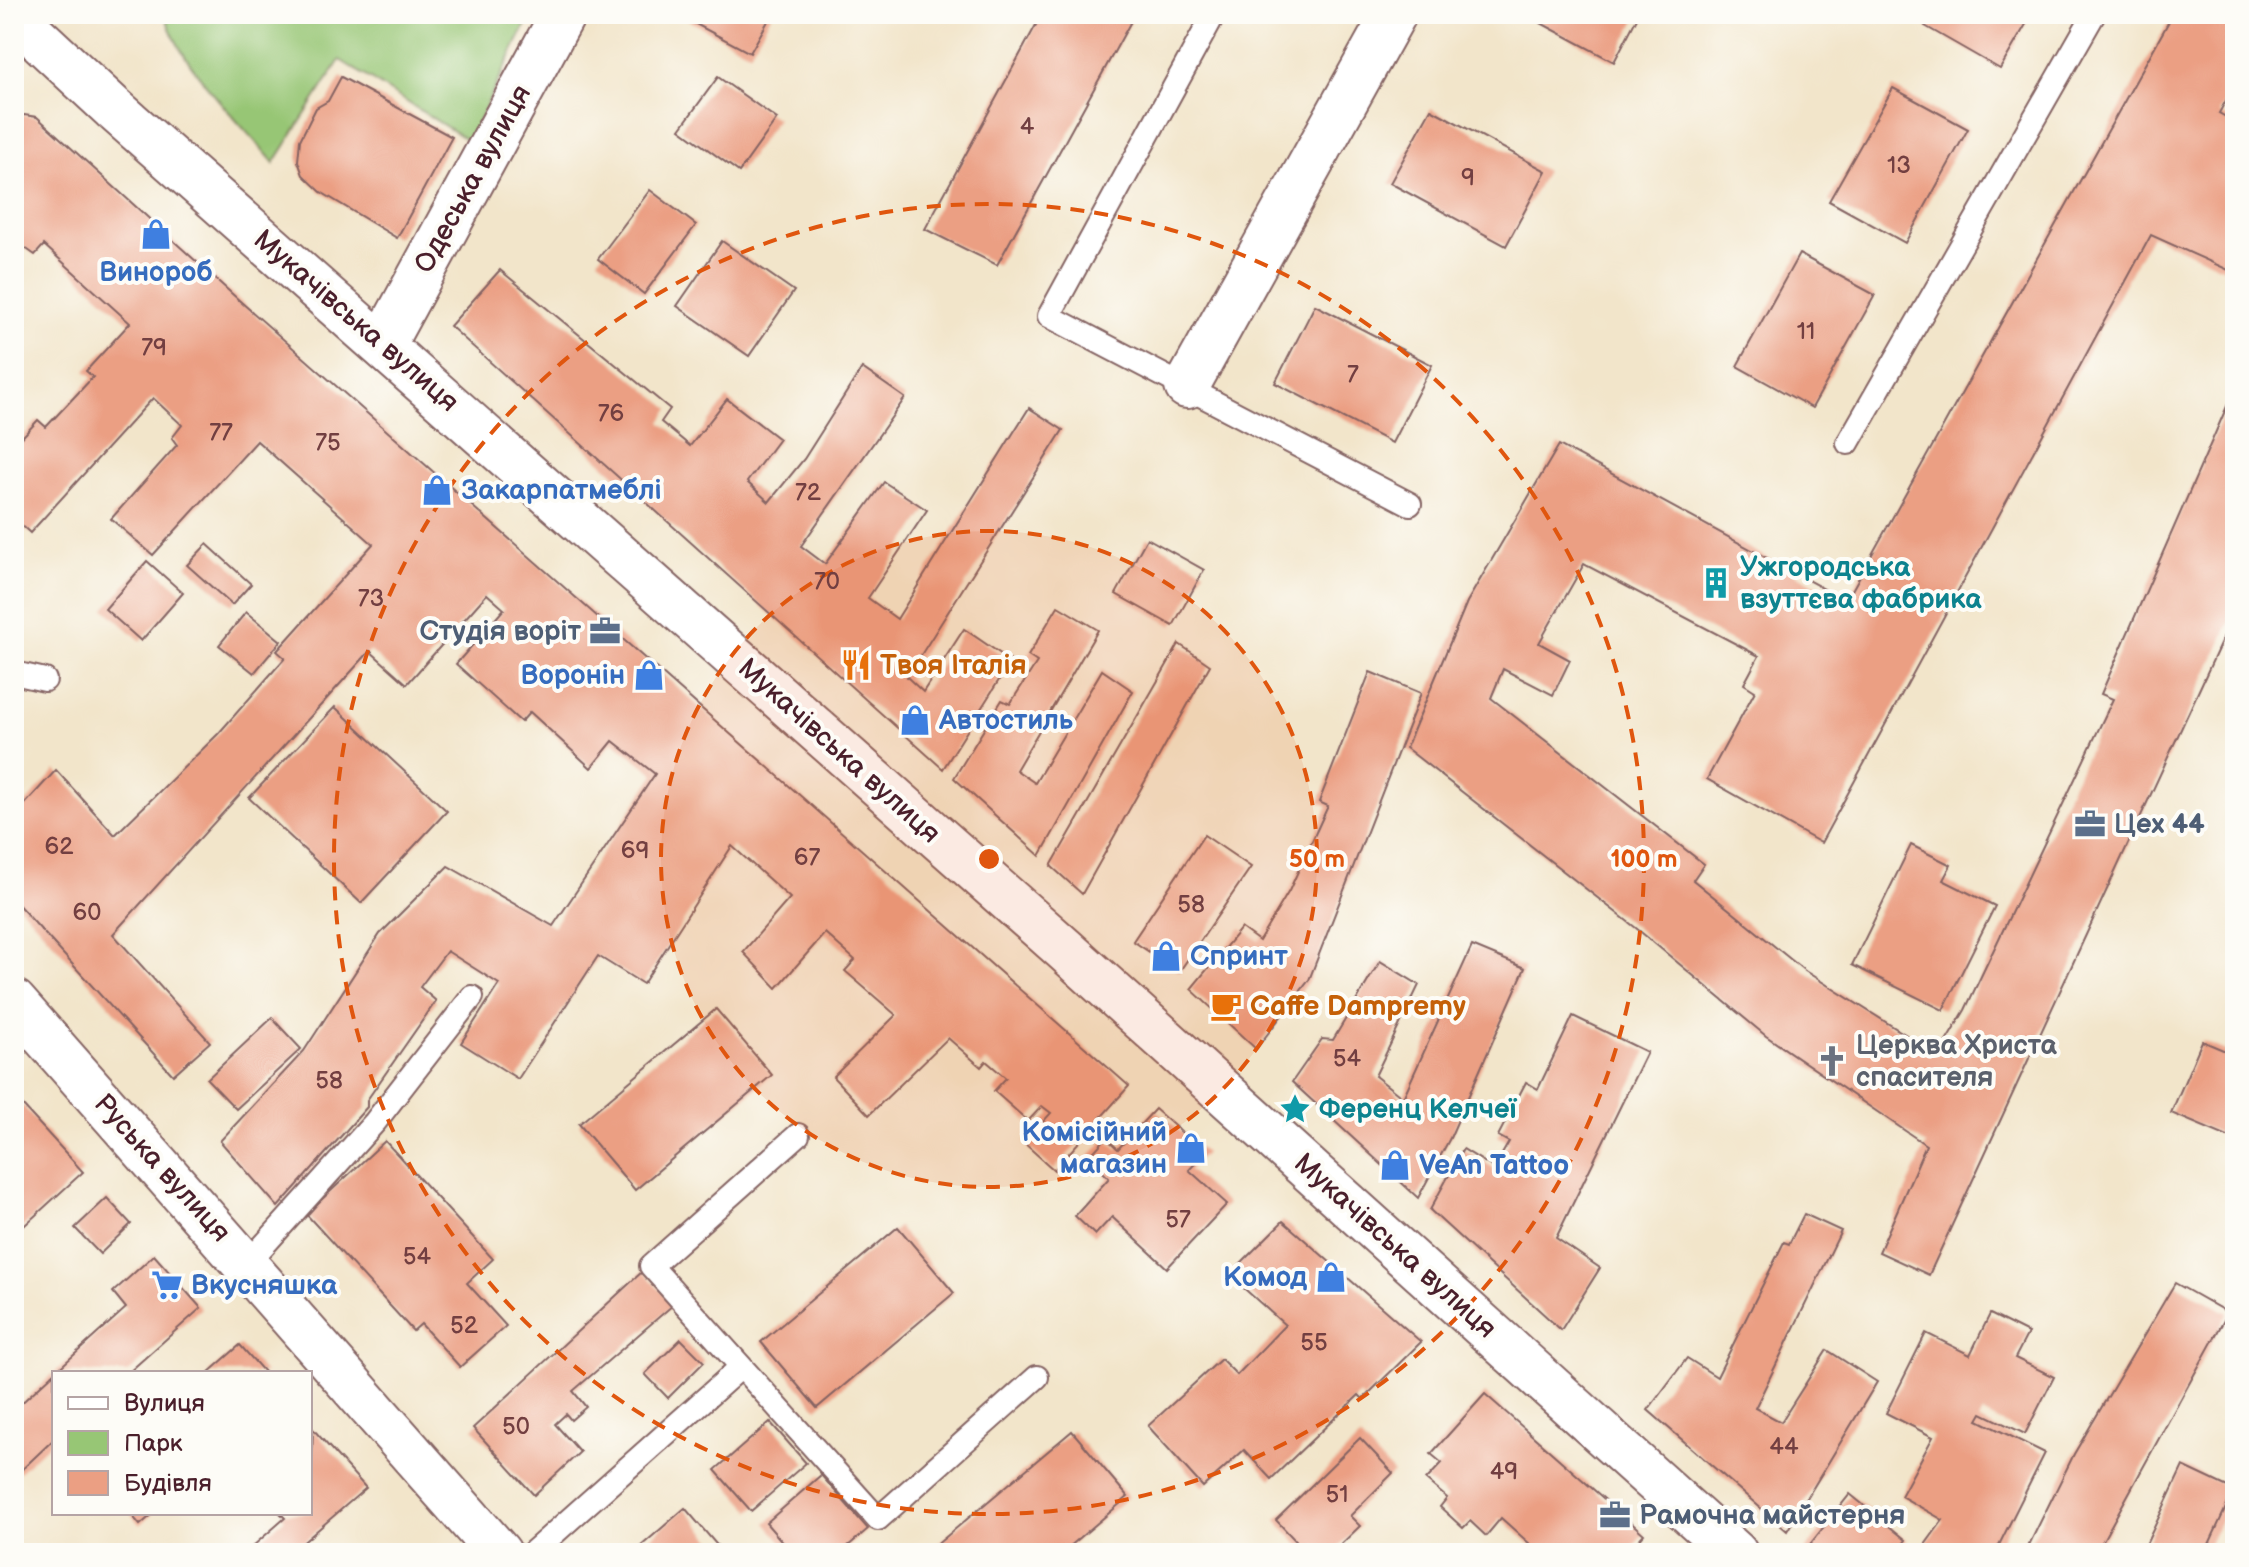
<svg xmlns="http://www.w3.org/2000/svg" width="2249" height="1567" viewBox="0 0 2249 1567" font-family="'Balsamiq Sans',sans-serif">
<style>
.green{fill:#97c675;stroke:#707250;stroke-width:2}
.building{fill:#eb9f83}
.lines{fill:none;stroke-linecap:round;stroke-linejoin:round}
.service-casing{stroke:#856463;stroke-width:26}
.minor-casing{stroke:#856463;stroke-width:48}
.secondary-casing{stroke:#856463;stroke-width:48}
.service{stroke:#fff;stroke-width:22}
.minor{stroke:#fff;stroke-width:44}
.secondary{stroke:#fff;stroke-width:44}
.ring{fill:none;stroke:#e0560e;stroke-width:4;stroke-dasharray:14 10}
.labels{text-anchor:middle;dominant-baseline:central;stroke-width:8;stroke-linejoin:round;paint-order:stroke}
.number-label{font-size:24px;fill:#723f41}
.street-label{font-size:28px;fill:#4a1f2b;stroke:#fdfcf7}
.shop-label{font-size:28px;font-weight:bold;fill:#366cbe;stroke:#fdfcf7;text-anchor:start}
.culture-label{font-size:28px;font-weight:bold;fill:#0d838f;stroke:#fdfcf7;text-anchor:start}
.service-label{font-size:28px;font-weight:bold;fill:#4e5e75;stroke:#fdfcf7;text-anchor:start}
.food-label{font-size:28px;font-weight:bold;fill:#c56008;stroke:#fdfcf7;text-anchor:start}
.worship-label{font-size:28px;font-weight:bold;fill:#5b616d;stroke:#fdfcf7;text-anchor:start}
.centre{fill:#e0560e;stroke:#fdfcf7;stroke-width:4}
.ring-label{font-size:24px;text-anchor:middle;font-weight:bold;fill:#e0560e;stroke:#fdfcf7;stroke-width:8;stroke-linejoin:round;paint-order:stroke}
</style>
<rect width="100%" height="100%" fill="#fdfcf7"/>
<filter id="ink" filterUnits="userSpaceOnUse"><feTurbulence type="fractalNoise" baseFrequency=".0125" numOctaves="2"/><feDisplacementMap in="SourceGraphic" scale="16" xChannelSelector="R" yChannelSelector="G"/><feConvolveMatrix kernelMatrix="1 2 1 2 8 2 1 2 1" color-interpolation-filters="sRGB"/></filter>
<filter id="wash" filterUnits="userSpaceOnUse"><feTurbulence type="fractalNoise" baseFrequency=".006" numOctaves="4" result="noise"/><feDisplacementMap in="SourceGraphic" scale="32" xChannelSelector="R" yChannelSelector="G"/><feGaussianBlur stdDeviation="1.8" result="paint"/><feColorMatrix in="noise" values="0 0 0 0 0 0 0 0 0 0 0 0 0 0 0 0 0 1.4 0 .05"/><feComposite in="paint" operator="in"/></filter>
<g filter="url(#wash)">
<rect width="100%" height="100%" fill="#f2e5ca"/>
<path class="green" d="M165,14H531L469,141L340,60L274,163C240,122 179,65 165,14Z"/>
<g id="blocks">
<g class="building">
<path d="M677,14H772L750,53Z"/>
<path d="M1042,14H1135L997,265L925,229Z"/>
<path d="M1524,14H1639L1614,62Z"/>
<path d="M1932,14H2032L2000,69L1925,26Z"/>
<path d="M2173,14H2235V84L2219,113L2235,122V273L2151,235L1821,843L1707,779L1755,691L1744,684L1759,656L1584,564L1539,643L1570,660L1553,695L1503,669L1491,698L1704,864L1693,880L1805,971L1938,1055L1965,1010L2113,699L2101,694L2235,388V612L1929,1275L1879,1252L1926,1145L1766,1036L1636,928L1406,748L1467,602L1559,445L1846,601Z"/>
<path d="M341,77L452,137L397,238L321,192L303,175L298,161L300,140L316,108L328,101Z"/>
<path d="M718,77L777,119L739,172L680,129Z"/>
<path d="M1893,88L1968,129L1905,243L1829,201Z"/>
<path d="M1431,109L1546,171L1506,246L1390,183Z"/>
<path d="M24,115L37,117L241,302L1129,1086L1054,1170L1024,1143L1051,1113L1042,1106L1028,1121L994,1091L1006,1078L986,1061L981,1067L948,1038L869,1115L833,1077L896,1015L845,971L855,960L825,933L777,988L743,952L790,898L732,846L643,984L598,956L518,1079L461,1043L499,984L447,951L420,987L436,1001L367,1100V1107L278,1207L220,1141L304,1051L380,934L448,866L553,926L655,774L613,741L591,768L530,712L521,722L456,664L504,609L487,594L407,684L370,651L113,934L210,1042L173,1075L14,900V816L56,770L115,835L218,734L285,658L277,651L373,544L257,441L153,555L111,519L177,445L172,438L182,425L153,398L30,533L14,518V446L38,420L46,427L93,377L86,371L130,323L44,245L35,255L14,240V116Z"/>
<path d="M650,190L696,225L644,294L598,259Z"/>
<path d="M722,241L794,291L749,356L677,306Z"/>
<path d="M1799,254L1875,295L1812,408L1737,366Z"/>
<path d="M500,270L670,409L661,422L690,446L727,399L779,439L747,482L769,502L804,459L862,368L905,398L801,546L825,564L884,482L927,510L868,598L897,619L1029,408L1063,430L907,677L923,692L964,629L1011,661L943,769L450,326Z"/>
<path d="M1315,305L1432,365L1392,443L1275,383Z"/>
<path d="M1147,538L1204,570L1173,626L1116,594Z"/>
<path d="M207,544L251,584L232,605L187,565Z"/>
<path d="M147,561L183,593L141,641L105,609Z"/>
<path d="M1058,606L1098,630L1016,770L1035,783L1102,670L1133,691L1040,856L954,778L1002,700L1010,704L1037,662L1028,656Z"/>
<path d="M246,612L281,641L254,673L219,645Z"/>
<path d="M1179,644L1210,665L1082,894L1051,866Z"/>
<path d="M1370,672L1421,693L1309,980L1256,1049L1191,989L1241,928L1259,941L1289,891L1328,806L1319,802Z"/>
<path d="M335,707L447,811L361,903L249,798Z"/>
<path d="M1204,835L1251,867L1179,972L1133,941Z"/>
<path d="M1911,845L1951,865L1943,880L1995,906L1943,1010L1852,965Z"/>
<path d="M1472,946L1525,968L1450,1138L1418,1198L1292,1082L1322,1039L1333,1040L1380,961L1419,985L1375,1076L1403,1098Z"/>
<path d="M716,1009L772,1075L635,1190L579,1124Z"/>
<path d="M1573,1016L1647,1052L1556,1238L1600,1268L1561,1330L1430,1210L1463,1149L1494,1168L1509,1142L1498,1136L1526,1082L1538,1089Z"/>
<path d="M272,1018L301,1049L236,1109L207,1079Z"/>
<path d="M2202,1041L2235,1055V1140L2171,1113Z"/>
<path d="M23,1106L83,1172L14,1235V1114Z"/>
<path d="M1155,1109L1205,1153L1189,1170L1227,1204L1167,1268L1112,1217L1095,1235L1075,1216L1109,1178L1088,1158L1106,1138L1118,1149Z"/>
<path d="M385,1141L493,1259L467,1283L506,1326L460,1367L421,1324L413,1331L306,1214Z"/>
<path d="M107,1198L131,1224L100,1254L75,1228Z"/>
<path d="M1804,1214L1841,1231L1755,1408L1781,1422L1827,1350L1877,1382L1787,1531L1648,1410L1687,1358L1717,1377L1784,1242L1789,1244Z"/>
<path d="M1283,1221L1421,1342L1363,1399L1359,1395L1271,1479L1244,1450L1203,1487L1148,1426L1221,1359L1237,1375L1285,1325L1229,1275Z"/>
<path d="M898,1227L954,1293L817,1408L761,1342Z"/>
<path d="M154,1255L201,1308L128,1373H54L126,1308L113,1292Z"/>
<path d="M643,1271L673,1305L573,1391L586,1407L571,1420L566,1414L555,1424L580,1452L534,1495L473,1428Z"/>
<path d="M2175,1283L2228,1313L2096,1553H2025L2074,1454Z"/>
<path d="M1990,1314L2028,1333L2015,1358L2054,1377L2025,1434L1982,1413L1978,1420L2045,1453L1995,1553H1919L1943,1520L1901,1496L1933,1437L1886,1413L1926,1333L1970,1355Z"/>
<path d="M681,1339L704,1362L668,1398L645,1374Z"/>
<path d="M240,1345L265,1373H208Z"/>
<path d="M54,1373V1439L14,1477V1410Z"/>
<path d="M1485,1394L1644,1534L1627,1553H1540L1501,1518L1486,1536L1470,1521L1463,1528L1440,1507L1447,1498L1426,1480L1442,1463L1431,1454Z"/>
<path d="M770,1422L806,1463L751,1511L715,1470Z"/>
<path d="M313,1429L366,1488L291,1553H245L285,1518L280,1513H310Z"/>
<path d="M1072,1431L1128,1497L1062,1553H941L935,1546Z"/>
<path d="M1360,1438L1393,1473L1350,1516L1360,1526L1332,1553H1307L1276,1520Z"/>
<path d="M2183,1466L2234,1490L2205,1553H2142Z"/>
<path d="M821,1475L868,1529L840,1553H792L766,1523Z"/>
<path d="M1850,1494L1906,1540L1896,1553H1803Z"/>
<path d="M685,1508L722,1551L720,1553H633Z"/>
<path d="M130,1513H154L140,1525Z"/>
</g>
</g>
</g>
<g filter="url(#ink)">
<use href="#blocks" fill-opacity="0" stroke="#856463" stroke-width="2"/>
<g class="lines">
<defs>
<g id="service">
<path d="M1214,14L1049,316L1410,504"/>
<path d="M1848,443L2094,14"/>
<path d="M14,673L45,680"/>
<path d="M798,1135L651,1266L878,1519L1037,1377"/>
<path d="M247,1264L375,1122L472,997"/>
<path d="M532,1553L741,1367"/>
</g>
<g id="minor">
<path d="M383,344L563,14"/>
<path d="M1187,386L1394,14"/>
</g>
<g id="secondary">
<path d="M14,16L113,108L1063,948L1735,1553"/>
<path d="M14,1002L499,1553"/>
</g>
</defs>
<use href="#service" class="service-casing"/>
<use href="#minor" class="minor-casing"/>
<use href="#secondary" class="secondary-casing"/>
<use href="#service" class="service"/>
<use href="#minor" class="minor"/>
<use href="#secondary" class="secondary"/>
</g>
</g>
<circle cx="989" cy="859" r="328" fill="#e0560e" fill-opacity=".12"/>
<g class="ring">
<circle cx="989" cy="859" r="328"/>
<circle cx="989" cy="859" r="655"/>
</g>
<defs>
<symbol id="shop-bare" viewBox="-9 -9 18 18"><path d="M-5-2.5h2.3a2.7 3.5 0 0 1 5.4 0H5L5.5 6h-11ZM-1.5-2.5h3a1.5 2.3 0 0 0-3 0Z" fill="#3f7fe0" stroke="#fdfcf7" stroke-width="2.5" paint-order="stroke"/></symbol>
<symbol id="building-bare" viewBox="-9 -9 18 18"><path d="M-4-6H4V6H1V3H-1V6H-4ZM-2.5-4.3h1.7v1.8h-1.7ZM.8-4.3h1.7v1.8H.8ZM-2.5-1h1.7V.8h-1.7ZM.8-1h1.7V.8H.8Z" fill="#0f9aa8" stroke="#fdfcf7" stroke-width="2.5" paint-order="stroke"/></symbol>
<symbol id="office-bare" viewBox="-9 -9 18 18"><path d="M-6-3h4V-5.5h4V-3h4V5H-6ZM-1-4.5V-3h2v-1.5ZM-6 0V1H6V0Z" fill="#5c6f8a" stroke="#fdfcf7" stroke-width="2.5" paint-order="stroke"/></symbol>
<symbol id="restaurant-bare" viewBox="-9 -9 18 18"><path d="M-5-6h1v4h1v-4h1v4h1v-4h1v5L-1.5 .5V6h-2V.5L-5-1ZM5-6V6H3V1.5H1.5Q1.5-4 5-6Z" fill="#e8710a" stroke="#fdfcf7" stroke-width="2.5" paint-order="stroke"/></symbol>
<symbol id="cafe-bare" viewBox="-9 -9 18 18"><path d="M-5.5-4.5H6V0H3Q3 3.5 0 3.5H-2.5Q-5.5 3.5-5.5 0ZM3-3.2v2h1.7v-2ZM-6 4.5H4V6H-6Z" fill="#e8710a" stroke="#fdfcf7" stroke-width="2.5" paint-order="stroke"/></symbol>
<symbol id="church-bare" viewBox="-9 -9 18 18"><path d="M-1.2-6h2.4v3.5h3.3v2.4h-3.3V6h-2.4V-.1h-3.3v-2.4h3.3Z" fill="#6b7280" stroke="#fdfcf7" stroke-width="2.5" paint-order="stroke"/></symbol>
<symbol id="sight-bare" viewBox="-9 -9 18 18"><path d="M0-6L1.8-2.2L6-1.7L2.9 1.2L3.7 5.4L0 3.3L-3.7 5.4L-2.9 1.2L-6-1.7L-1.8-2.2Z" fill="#0f9aa8" stroke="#fdfcf7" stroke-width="2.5" paint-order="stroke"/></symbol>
<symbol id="supermarket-bare" viewBox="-9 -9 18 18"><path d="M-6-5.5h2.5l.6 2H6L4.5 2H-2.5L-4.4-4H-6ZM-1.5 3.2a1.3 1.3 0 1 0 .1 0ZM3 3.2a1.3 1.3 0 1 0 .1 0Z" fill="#3f7fe0" stroke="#fdfcf7" stroke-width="2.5" paint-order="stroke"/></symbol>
</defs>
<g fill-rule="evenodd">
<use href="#shop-bare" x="134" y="212" width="44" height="44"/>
<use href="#shop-bare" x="415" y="468" width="44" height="44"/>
<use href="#building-bare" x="1694" y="561" width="44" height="44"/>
<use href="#office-bare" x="583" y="609" width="44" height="44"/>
<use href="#restaurant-bare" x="834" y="643" width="44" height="44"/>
<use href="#shop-bare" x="627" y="653" width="44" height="44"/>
<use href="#shop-bare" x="893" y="698" width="44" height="44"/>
<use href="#office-bare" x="2068" y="802" width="44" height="44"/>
<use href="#shop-bare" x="1144" y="934" width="44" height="44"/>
<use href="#cafe-bare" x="1204" y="984" width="44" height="44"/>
<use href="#church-bare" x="1810" y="1039" width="44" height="44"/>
<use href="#sight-bare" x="1273" y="1087" width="44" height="44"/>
<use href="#shop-bare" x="1169" y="1126" width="44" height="44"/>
<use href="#shop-bare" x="1373" y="1143" width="44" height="44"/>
<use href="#shop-bare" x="1309" y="1255" width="44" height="44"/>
<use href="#supermarket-bare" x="145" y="1263" width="44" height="44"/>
<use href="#office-bare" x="1593" y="1493" width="44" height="44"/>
</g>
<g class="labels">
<g class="number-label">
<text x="1027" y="126">4</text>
<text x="1899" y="165">13</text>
<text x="1468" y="177">9</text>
<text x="1806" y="331">11</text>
<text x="154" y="347">79</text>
<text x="1353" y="374">7</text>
<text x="611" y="413">76</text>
<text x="221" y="432">77</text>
<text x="328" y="442">75</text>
<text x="808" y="492">72</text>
<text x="827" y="581">70</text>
<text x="371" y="598">73</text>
<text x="59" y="846">62</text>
<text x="635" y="850">69</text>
<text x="807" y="857">67</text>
<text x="1191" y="904">58</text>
<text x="87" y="912">60</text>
<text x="1347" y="1058">54</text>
<text x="329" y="1080">58</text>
<text x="1178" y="1219">57</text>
<text x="417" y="1256">54</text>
<text x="464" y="1325">52</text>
<text x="1314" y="1342">55</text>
<text x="516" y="1426">50</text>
<text x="1784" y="1446">44</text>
<text x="1504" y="1471">49</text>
<text x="1337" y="1494">51</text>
</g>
<g class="street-label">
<text transform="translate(473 179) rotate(-61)">Одеська вулиця</text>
<text transform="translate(356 321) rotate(41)">Мукачівська вулиця</text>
<text transform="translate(839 751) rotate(42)">Мукачівська вулиця</text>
<text transform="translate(162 1168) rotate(48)">Руська вулиця</text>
<text transform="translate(1395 1246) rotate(42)">Мукачівська вулиця</text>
</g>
<g class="shop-label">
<text x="156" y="272" text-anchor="middle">Винороб</text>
<text x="461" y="490">Закарпатмеблі</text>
<text x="625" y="675" text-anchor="end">Воронін</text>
<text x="939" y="720">Автостиль</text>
<text x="1190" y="956">Спринт</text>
<text x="1167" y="1132" text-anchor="end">Комісійний<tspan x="1167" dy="32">магазин</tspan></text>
<text x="1419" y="1165">VeAn Tattoo</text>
<text x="1307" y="1277" text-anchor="end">Комод</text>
<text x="191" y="1285">Вкусняшка</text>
</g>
<g class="culture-label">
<text x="1740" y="567">Ужгородська<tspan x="1740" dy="32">взуттєва фабрика</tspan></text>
<text x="1319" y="1109">Ференц Келчеї</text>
</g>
<g class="service-label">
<text x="581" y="631" text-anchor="end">Студія воріт</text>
<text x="2114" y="824">Цех 44</text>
<text x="1639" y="1515">Рамочна майстерня</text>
</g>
<g class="food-label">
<text x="880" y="665">Твоя Італія</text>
<text x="1250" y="1006">Caffe Dampremy</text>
</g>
<g class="worship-label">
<text x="1856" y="1045">Церква Христа<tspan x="1856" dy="32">спасителя</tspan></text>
</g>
</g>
<circle cx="989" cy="859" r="12" class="centre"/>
<g class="ring-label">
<text x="1317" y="867">50 m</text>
<text x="1644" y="867">100 m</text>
</g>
<rect width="2249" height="1567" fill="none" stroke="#fdfcf7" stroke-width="48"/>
<rect x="52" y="1371" width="260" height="144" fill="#fdfcf7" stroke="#b5a4a5" stroke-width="2"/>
<rect x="68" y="1397" width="40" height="12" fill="#ffffff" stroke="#b5a4a5" stroke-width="2"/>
<text x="124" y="1411" font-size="24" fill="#4a1f2b">Вулиця</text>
<rect x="68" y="1431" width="40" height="24" fill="#97c675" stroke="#b5a4a5" stroke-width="2"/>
<text x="124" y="1451" font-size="24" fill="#4a1f2b">Парк</text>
<rect x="68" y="1471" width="40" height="24" fill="#eb9f83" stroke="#b5a4a5" stroke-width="2"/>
<text x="124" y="1491" font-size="24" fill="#4a1f2b">Будівля</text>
</svg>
